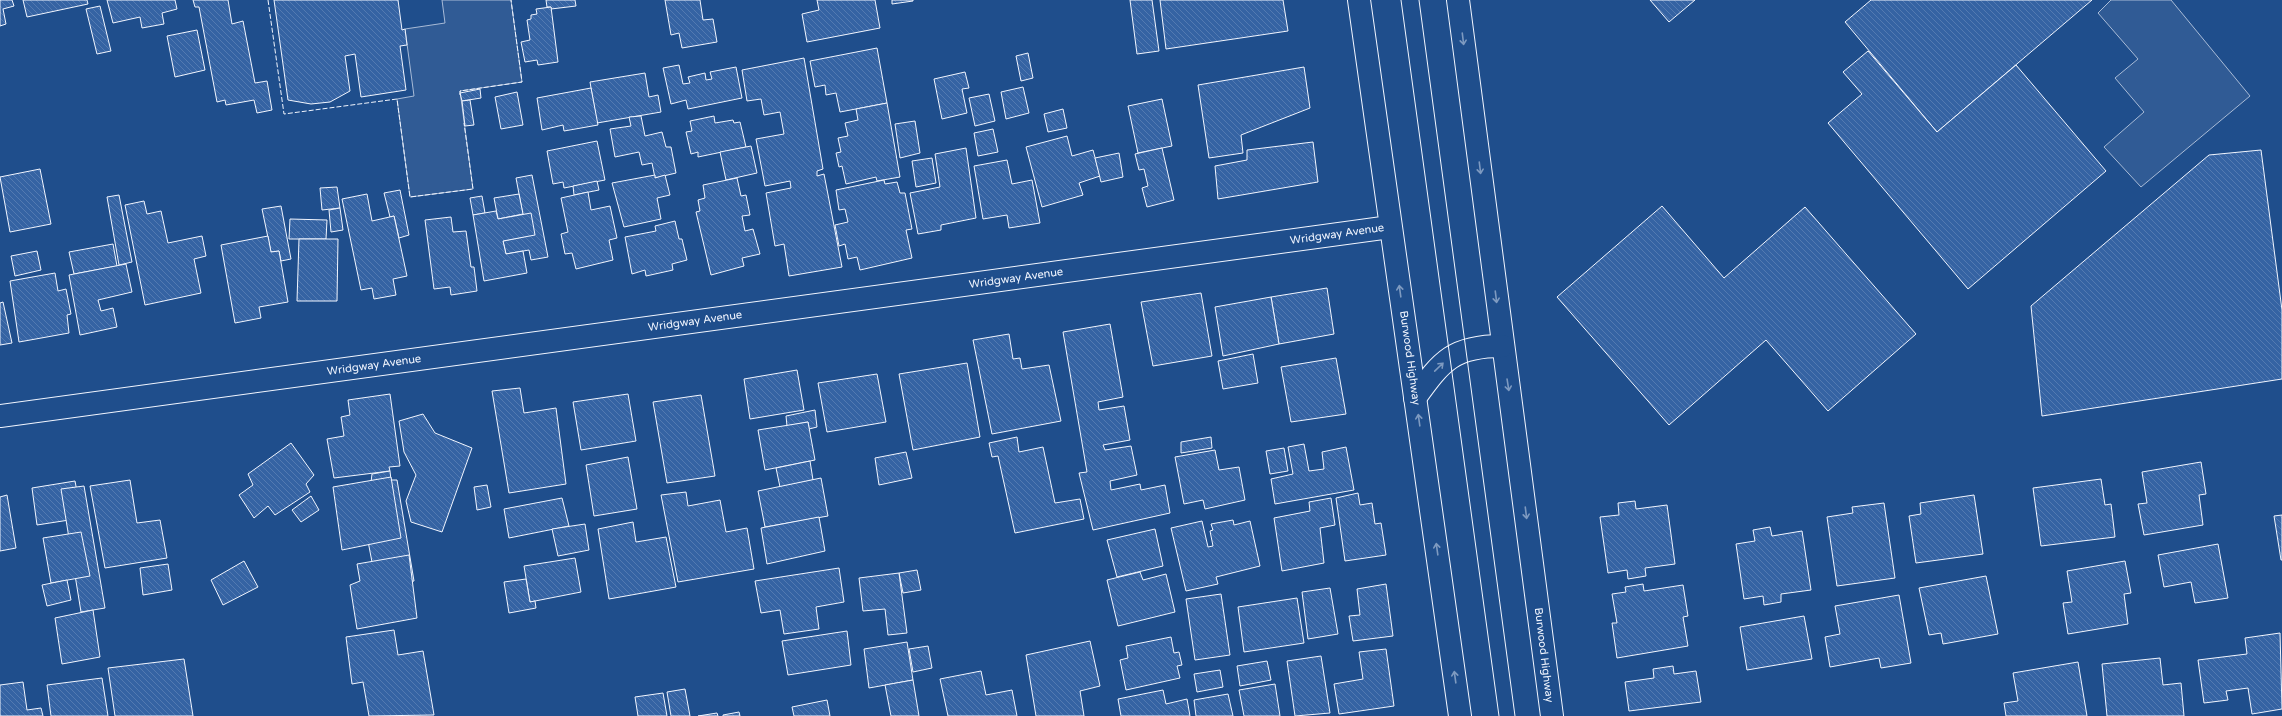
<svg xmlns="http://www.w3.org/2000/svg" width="2282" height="716" viewBox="0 0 2282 716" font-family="'Varela Round',sans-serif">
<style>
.built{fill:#305b95;stroke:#a8bbd7}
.building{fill:url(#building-back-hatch);stroke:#f2f6ff}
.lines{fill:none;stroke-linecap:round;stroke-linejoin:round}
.minor-casing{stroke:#f2f6ff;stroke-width:24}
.highway-casing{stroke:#f2f6ff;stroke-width:24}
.minor{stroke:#1f4e8c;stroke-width:22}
.highway{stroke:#1f4e8c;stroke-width:22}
.tram{stroke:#f2f6ff;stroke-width:1}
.fence{stroke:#f2f6ff;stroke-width:1;stroke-dasharray:5 2;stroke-linecap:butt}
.oneway{stroke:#7e9ac0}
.labels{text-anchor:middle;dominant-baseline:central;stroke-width:3;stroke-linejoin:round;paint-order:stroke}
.street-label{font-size:11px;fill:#f2f6ff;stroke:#1f4e8c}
</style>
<defs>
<pattern id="building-back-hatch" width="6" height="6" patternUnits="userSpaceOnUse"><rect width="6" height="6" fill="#3563a3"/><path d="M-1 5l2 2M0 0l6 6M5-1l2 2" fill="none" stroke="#537ab1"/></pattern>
</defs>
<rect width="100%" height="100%" fill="#1f4e8c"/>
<g class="built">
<path d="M442,0H511L522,82L460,91L473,189L410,197L397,99L414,96L405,29L445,23Z"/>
<path d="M2111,0H2171L2250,96L2141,187L2104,147L2144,112L2115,78L2138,59L2098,13Z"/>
</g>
<g class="building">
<path d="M0,0H12L14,6L3,9L6,24L0,26Z"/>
<path d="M23,0H87L88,4L27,17Z"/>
<path d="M107,0H175L177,9L162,13L164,24L142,28L140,17L113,23Z"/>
<path d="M193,0H228L232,24L243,21L255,83L267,81L272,110L257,113L254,100L226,105L225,100L217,102L199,7H195Z"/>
<path d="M274,0H398L402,30L405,29L407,45L400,46L406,90L361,97L355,54L345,56L350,91L330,102L311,104L288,100Z"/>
<path d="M546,0H575L576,6L551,9V7H547Z"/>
<path d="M665,0H700L703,20L713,19L717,42L682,48L679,33L671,35Z"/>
<path d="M817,0H875L880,28L807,42L802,14L819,10Z"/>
<path d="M892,0H913V1L892,4Z"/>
<path d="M1130,0H1152L1159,51L1137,54Z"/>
<path d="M1160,0H1283L1288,31L1166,49Z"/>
<path d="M1650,0H1695L1669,22Z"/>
<path d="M1871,0H2092L1937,132L1845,22Z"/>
<path d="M100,6L111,51L97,54L86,9Z"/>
<path d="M551,7L558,62L538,65L537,60L525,62L521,42L530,40L527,20L531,19V15L537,14L536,9Z"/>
<path d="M197,30L205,70L175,77L167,36Z"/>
<path d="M877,48L887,103L840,112L836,93L826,95L825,85L815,87L810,61Z"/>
<path d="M1868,51L1937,132L2016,65L2106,171L1968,289L1828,123L1862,94L1843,72Z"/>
<path d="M1028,53L1033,78L1021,81L1016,56Z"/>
<path d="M804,58L823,169L817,171V176L824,174L842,267L789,276L784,244L775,246L766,193L791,188L790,181L765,186L756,139L784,134L780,112L764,115L761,99L747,101L742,70Z"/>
<path d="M679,65L683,84L690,83L688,77L705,73L706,80L712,79L710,72L736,67L742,98L688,109L686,100L671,104L663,68Z"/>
<path d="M1304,67L1310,108L1241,135L1243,153L1209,158L1198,85Z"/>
<path d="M965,72L969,88L962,89L967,113L942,119L934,79Z"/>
<path d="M645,73L649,97L658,95L661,112L597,123L590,82Z"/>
<path d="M1023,87L1029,113L1006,119L1001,92Z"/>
<path d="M591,88L598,125L564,131L563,125L542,130L537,98Z"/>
<path d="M480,89L481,98L462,101L460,93Z"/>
<path d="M517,92L523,125L501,129L495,97Z"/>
<path d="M989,94L995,121L975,126L969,98Z"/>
<path d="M1162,99L1172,146L1138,153L1128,106Z"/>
<path d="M470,100L474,125L465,126L462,101Z"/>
<path d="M887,103L900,177L877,181L876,177L846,184L842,166L839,167L836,153L841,152L838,138L848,136L845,123L858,120L856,109Z"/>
<path d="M1063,109L1067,128L1048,132L1044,114Z"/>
<path d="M641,116L645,136L662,132L666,147H671L676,173L655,178L652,163L642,165L639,152L615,157L610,129L631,126L629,117Z"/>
<path d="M714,116L715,123L733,120L734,123L740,122L746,147L698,157V152L691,154L686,132L692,131L690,121Z"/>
<path d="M915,121L920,153L900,158L895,124Z"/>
<path d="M993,129L998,152L978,156L974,133Z"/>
<path d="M1067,136L1072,156L1093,150L1100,176L1079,183L1083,195L1042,207L1026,147Z"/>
<path d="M597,141L605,180L564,188L563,182L553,184L547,151Z"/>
<path d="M1313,142L1318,182L1218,199L1215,166L1247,160V150Z"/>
<path d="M751,146L757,173L726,180L720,152Z"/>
<path d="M966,148L976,218L941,225V230L918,234L910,193L940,187L935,154Z"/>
<path d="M1162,148L1174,200L1147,207L1142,188L1148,186L1144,169L1139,170L1135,154Z"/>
<path d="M2261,150L2282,310V379L2042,416L2031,306L2209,155Z"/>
<path d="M1119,153L1123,177L1101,182L1095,158Z"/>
<path d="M932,158L936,183L916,187L912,161Z"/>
<path d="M1007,160L1012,184L1032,180L1040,223L1009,228L1007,215L983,219L974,166Z"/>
<path d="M40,169L51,224L10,232L0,177Z"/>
<path d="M532,175L548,257L531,260L529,250L506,254L503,241L527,236L516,178Z"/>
<path d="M655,175V178L665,175L670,195L657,198L661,219L624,227L612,183Z"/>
<path d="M737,178L741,196L746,195L750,215L742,216L745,231L753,229L760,254L742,258L744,266L711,275L696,212L700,211L698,200L705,198L703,185Z"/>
<path d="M884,180L885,184L897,182L900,193H905L912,229L906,230L912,258L860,270L857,257L848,259L845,244L839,246L835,225L848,222L845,209L839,210L836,190Z"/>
<path d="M597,181L599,190L574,195L573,186Z"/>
<path d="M337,187L340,208L322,210L320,188Z"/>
<path d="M400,190L409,235L399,238L394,216L390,217L384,193Z"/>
<path d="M588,192L591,210L610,206L617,238L609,240L613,260L576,269L572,253L565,254L561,234L568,232L561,198Z"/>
<path d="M367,194L372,221L394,216L407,276L393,279L396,295L374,299L372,288L361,290L342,199Z"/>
<path d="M519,194L523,214L498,219L494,198Z"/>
<path d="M119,195L132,262L119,265L107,197Z"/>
<path d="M482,196L485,213L473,215L470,198Z"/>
<path d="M144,201L147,214L161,211L168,243L202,236L206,256L194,259L201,293L145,305L125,205Z"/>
<path d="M281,206L291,259L281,261L279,251L271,252L262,209Z"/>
<path d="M1662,206L1724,278L1805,207L1916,334L1828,411L1766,340L1669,425L1557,297Z"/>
<path d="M340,208L343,230L331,232L329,210Z"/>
<path d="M496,211L498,219L531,213L535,235L503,241L506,254L523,251L527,273L484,281L473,215Z"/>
<path d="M451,217L453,232L466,231L471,267H474L477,291L451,295L450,287L434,289L425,220Z"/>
<path d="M290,219L327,220L326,239H289Z"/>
<path d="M675,221L679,239H682L687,260L672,264L673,270L646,276L645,270L632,274L625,237L656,231L655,226Z"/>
<path d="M268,236L271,252L279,251L288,302L259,307L261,318L235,323L221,245Z"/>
<path d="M299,239H338L337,301H297Z"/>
<path d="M113,244L117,266L74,274L69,252Z"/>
<path d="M37,251L41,270L15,276L11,256Z"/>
<path d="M126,264L132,292L98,300L101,311L113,308L117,327L80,335L69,275Z"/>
<path d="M55,273L58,291L66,289L71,314L67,315L69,333L19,342L10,281Z"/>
<path d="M1327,288L1334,334L1279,344L1271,297Z"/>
<path d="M1201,293L1212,356L1153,366L1141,302Z"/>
<path d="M1271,297L1279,344L1223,356L1215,307Z"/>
<path d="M3,302L12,343L0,345V303Z"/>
<path d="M1110,324L1123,397L1098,402L1099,410L1124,406L1130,440L1103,445L1105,450L1131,446L1137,475L1110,481L1111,490L1140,484L1141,490L1165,485L1170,513L1093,530L1079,473L1087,472L1063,332Z"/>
<path d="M1009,334L1013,359L1020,358L1022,369L1049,365L1061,421L992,434L973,340Z"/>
<path d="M1253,354L1258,383L1223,389L1218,361Z"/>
<path d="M1336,358L1346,414L1291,422L1281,367Z"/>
<path d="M967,363L980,437L913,450L899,374Z"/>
<path d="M797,370L804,410L750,419L744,379Z"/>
<path d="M877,374L886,422L827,432L818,383Z"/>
<path d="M520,388L524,413L556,408L566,484L509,493L492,391Z"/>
<path d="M390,394L400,466L389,467L390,471L334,478L327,439L344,436L341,417L350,415L348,400Z"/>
<path d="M628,394L636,441L581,450L573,402Z"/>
<path d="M701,395L715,476L667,483L653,402Z"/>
<path d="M815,410L817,427L809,429L808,422L787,426L786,416Z"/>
<path d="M423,414L435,433L472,448L442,532L411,522L406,501L416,475L404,452L399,421Z"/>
<path d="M808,422L815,460L765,470L758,430Z"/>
<path d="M1017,437L1019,452L1043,447L1055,503L1080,499L1084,519L1015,533L998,456L992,457L989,443Z"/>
<path d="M1211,437L1212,448L1181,453V442Z"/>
<path d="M291,443L314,475L306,484L310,492L275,515L268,506L254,518L239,495L253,485L248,474Z"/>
<path d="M1304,444L1309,471L1324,469L1322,452L1346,447L1354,490L1275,504L1271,479L1293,474L1288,447Z"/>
<path d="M1284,448L1288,471L1270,474L1266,451Z"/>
<path d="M1215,450L1219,470L1239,467L1245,500L1205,509L1203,500L1184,504L1175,457Z"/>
<path d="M906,452L912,478L879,485L875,458Z"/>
<path d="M628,457L637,509L594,516L586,465Z"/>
<path d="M810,461L813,480L780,487L776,468Z"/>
<path d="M2201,462L2206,494L2199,495L2203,525L2144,535L2138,504L2147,503L2142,472Z"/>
<path d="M390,471L391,480H397L414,581L377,588L357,484L371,482L372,474Z"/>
<path d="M391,477L401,538L342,550L333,487Z"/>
<path d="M821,478L828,516L765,527L758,491Z"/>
<path d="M2101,479L2105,505L2111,504L2115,537L2041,546L2033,488Z"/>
<path d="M130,480L137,523L160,520L167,558L105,568L90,486Z"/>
<path d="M75,481L82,518L37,525L32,488Z"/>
<path d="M487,485L491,507L477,510L474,487Z"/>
<path d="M84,486L105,608L81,612L61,489Z"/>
<path d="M686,492L688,506L720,500L726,532L747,528L754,569L678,582L661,495Z"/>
<path d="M1358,493L1360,505L1372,503L1375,524L1381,523L1386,555L1345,561L1336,498Z"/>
<path d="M7,495L16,548L0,551V497Z"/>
<path d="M1974,495L1983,554L1916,563L1909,516L1921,514L1920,503Z"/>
<path d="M311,496L319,510L301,522L292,510Z"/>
<path d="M562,498L569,526L509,538L504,509Z"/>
<path d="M1331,498L1335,525L1320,528L1324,563L1282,571L1274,518L1310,511L1309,502Z"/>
<path d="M1635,501L1636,509L1667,505L1675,564L1645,568L1646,576L1628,579L1627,570L1608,573L1600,517L1619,515L1618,503Z"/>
<path d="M1884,503L1895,578L1837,586L1827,517L1853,513L1852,507Z"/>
<path d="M2282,515V560H2281L2274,516Z"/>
<path d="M819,517L825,551L767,564L761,528Z"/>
<path d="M1233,520L1234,525L1250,521L1260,566L1216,577L1218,584L1186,591L1171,528L1202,521L1208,547L1213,546L1210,531L1213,530L1211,524Z"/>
<path d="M633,522L636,542L666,537L676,587L609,599L598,529Z"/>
<path d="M585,524L589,550L558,556L552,529Z"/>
<path d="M1770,527L1772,536L1802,531L1811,590L1781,594V602L1764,605L1763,596L1744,599L1736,544L1755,541L1753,530Z"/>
<path d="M1155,529L1163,566L1117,577L1107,540Z"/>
<path d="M81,532L90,576L51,583L43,538Z"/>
<path d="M2218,544L2228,598L2195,603L2191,582L2164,587L2158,555Z"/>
<path d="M409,555L417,618L357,629L350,585L360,581L357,564Z"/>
<path d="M575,558L581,592L530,602L524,566Z"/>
<path d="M244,561L258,587L223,605L211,580Z"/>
<path d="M2125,561L2131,593L2124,594L2128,624L2068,634L2063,603L2072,602L2067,571Z"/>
<path d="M168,564L172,590L143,595L140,568Z"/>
<path d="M839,568L844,602L816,607L819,629L784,634L780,610L761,613L755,581Z"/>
<path d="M917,570L921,590L903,593L899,573Z"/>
<path d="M1140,572L1143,580L1166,574L1175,612L1118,626L1107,580Z"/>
<path d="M899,573L907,633L888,635L885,609L863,611L859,578Z"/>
<path d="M1986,576L1998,634L1943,644L1941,633L1929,635L1919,588Z"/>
<path d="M526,579L530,602L535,601L536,608L509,613L504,582Z"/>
<path d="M67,580L71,600L47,606L42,585Z"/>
<path d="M1386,584L1393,636L1353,641L1349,616L1360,615L1357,589Z"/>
<path d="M1643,584L1644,591L1683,585L1688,616L1683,617L1688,646L1617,658L1612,623H1617L1612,594L1626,592L1625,587Z"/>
<path d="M1330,588L1338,634L1308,639L1302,592Z"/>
<path d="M1221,594L1230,655L1195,660L1186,599Z"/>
<path d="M1899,595L1911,663L1881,668L1879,658L1830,667L1825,637L1840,634L1835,606Z"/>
<path d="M1297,598L1304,643L1244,652L1238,607Z"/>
<path d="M93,610L100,657L62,664L55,618Z"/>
<path d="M1804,616L1812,659L1747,670L1740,627Z"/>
<path d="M394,630L398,655L423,651L434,715L369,716L363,682L352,684L346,637Z"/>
<path d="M847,631L851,665L788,675L782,641Z"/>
<path d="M2280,633L2282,709L2252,714L2248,688L2226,691L2228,700L2204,703L2198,660L2247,654L2245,638Z"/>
<path d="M1171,637L1174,653L1179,652L1182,665L1177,666L1180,678L1126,690L1120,660L1128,658L1126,646Z"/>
<path d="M1090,641L1100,686L1080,691L1084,716H1036L1026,655Z"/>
<path d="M907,642L913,680L869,688L864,649Z"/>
<path d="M928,646L932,668L913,672L909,649Z"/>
<path d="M1386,649L1394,706L1339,714L1334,684L1363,679L1359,652Z"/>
<path d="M1321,656L1330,713L1295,716L1287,661Z"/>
<path d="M2160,658L2163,685L2181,683L2184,716H2107L2102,664Z"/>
<path d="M184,659L193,716H115L108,668Z"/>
<path d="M1267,661L1271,680L1240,686L1237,666Z"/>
<path d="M2078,662L2087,716H2006L2004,703L2018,701L2013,673Z"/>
<path d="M1673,666L1674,674L1696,671L1701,702L1629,711L1625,682L1654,678L1653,669Z"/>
<path d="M1220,670L1223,687L1197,692L1194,674Z"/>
<path d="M981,671L986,695L1012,690L1017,716H948L940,679Z"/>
<path d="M102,678L108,716H51L47,685Z"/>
<path d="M913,680L919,716H891L885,685Z"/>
<path d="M23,682L27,710L41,708L43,716H0V685Z"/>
<path d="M1275,684L1280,716H1244L1239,690Z"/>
<path d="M685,689L690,716H671L667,692Z"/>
<path d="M1163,690L1166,704L1187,699L1190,716H1121L1118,699Z"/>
<path d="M663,693L667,716H638L635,697Z"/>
<path d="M1228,694L1233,716H1196L1194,700Z"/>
<path d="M827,700L830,716H794L792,707Z"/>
<path d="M739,712L740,716H723V715Z"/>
<path d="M717,713L718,716H698Z"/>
</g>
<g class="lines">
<defs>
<path id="minor" d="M0,416L1390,227"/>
<g id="highway">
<path d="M1359,0L1460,716"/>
<path d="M1458,0L1552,716"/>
<path d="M1415,398C1442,360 1454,346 1502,346"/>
</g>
</defs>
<use href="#minor" class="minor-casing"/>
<use href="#highway" class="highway-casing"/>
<use href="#minor" class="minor"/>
<use href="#highway" class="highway"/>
<g class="tram">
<path d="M1401,0L1499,716"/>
<path d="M1419,0L1515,716"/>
</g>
<g class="fence">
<path d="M268,0L284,114L397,99L410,197L473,189L464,123"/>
<path d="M460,95V91L522,82L511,0"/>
</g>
</g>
<defs><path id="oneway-shaft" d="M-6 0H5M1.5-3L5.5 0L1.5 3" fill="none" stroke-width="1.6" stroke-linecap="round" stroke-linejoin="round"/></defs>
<g class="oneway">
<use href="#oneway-shaft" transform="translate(1463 39) rotate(83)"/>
<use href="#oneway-shaft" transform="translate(1480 168) rotate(83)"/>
<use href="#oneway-shaft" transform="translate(1400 291) rotate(-98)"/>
<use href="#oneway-shaft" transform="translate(1496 297) rotate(83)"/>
<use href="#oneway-shaft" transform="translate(1439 367) rotate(-44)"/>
<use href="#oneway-shaft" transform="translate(1508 385) rotate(81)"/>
<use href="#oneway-shaft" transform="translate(1419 420) rotate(-98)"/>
<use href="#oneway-shaft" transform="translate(1526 513) rotate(83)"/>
<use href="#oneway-shaft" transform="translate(1437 549) rotate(-98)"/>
<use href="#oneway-shaft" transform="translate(1455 677) rotate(-98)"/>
</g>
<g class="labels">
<g class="street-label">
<text transform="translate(1337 234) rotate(-8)">Wridgway Avenue</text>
<text transform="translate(1016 278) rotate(-8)">Wridgway Avenue</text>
<text transform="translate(695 321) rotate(-8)">Wridgway Avenue</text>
<text transform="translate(1410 358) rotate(82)">Burwood Highway</text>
<text transform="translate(374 365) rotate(-8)">Wridgway Avenue</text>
<text transform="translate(1544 655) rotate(83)">Burwood Highway</text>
</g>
</g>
</svg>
